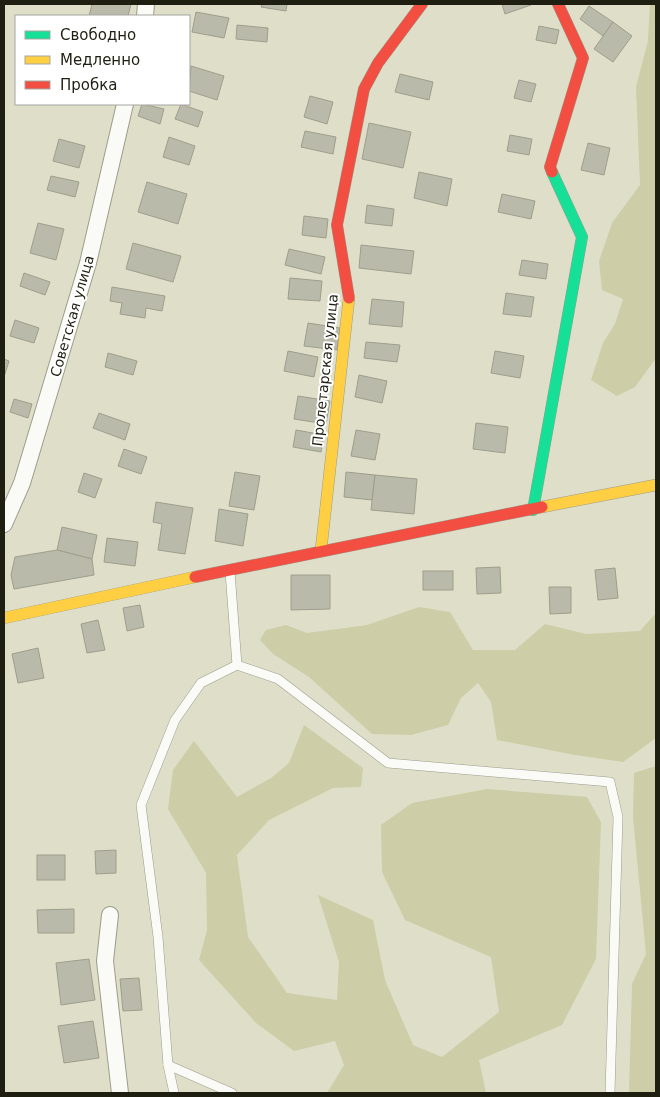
<svg xmlns="http://www.w3.org/2000/svg" width="660" height="1097" viewBox="0 0 660 1097" font-family="'DejaVu Sans',sans-serif">
<style>
.green{fill:#cdcda8}
.building{fill:#babaaa;stroke:#9e9e8c}
.lines{fill:none;stroke-linecap:round;stroke-linejoin:round}
.lane-casing{stroke:#9c9c8c;stroke-width:10}
.street-casing{stroke:#9c9c8c;stroke-width:18}
.fast-casing{stroke:#9c9c8c;stroke-width:12}
.slow-casing{stroke:#9c9c8c;stroke-width:12}
.jam-casing{stroke:#9c9c8c;stroke-width:12}
.lane{stroke:#fafaf7;stroke-width:9}
.street{stroke:#fafaf7;stroke-width:16}
.fast{stroke:#16e098;stroke-width:11}
.slow{stroke:#ffcf43;stroke-width:11}
.jam{stroke:#f24e42;stroke-width:11}
.labels{text-anchor:middle;dominant-baseline:central;stroke-width:4;stroke-linejoin:round;paint-order:stroke}
.street-label{font-size:14px;fill:#1f1f11;stroke:#fff}
</style>
<rect width="100%" height="100%" fill="#dfdfc9"/>
<g class="green">
<path d="M650,4H656V358L635,387L617,396L591,380L603,343L615,324L623,299L602,290L599,261L612,223L640,185L636,87L648,41Z"/>
<path d="M419,607L450,612L473,650H515L545,624L586,634L640,631L656,613V738L623,762L575,755L497,740L491,702L478,683L461,698L448,725L411,735L372,734L309,677L273,654L260,640L266,630L286,625L307,633L367,625Z"/>
<path d="M304,725L363,768L361,787L333,788L269,820L237,855L248,937L287,993L337,1000L339,962L318,895L373,920L385,980L413,1045L442,1057L499,1012L491,957L405,920L382,872L381,825L412,803L487,789L587,797L601,822L596,959L562,1025L479,1060L486,1093H327L344,1065L335,1041L294,1051L256,1023L199,960L207,930L206,873L168,809L173,770L194,741L237,797L271,778L289,763Z"/>
<path d="M656,766V1093H629L632,984L646,954L633,817L634,773Z"/>
</g>
<g class="building">
<path d="M92,4H131L128,16H89Z"/>
<path d="M262,4H287L286,11L261,7Z"/>
<path d="M502,4H531V5L505,14Z"/>
<path d="M589,6L613,22L603,36L580,19Z"/>
<path d="M196,12L229,18L224,38L192,32Z"/>
<path d="M613,22L632,36L613,62L594,49Z"/>
<path d="M237,25L268,28L267,42L236,39Z"/>
<path d="M539,26L559,30L556,44L536,40Z"/>
<path d="M191,66L224,76L217,100L189,91Z"/>
<path d="M400,74L433,82L429,100L395,92Z"/>
<path d="M519,80L536,84L531,102L514,98Z"/>
<path d="M310,96L333,102L327,124L304,117Z"/>
<path d="M142,104L164,109L160,124L138,116Z"/>
<path d="M181,104L203,112L198,127L175,119Z"/>
<path d="M369,123L411,132L403,168L362,159Z"/>
<path d="M305,131L336,137L333,154L301,147Z"/>
<path d="M510,135L532,139L529,155L507,151Z"/>
<path d="M169,137L195,146L189,165L163,157Z"/>
<path d="M59,139L85,146L79,168L53,161Z"/>
<path d="M588,143L610,148L604,175L581,170Z"/>
<path d="M419,172L452,179L447,206L414,198Z"/>
<path d="M51,176L79,182L75,197L47,190Z"/>
<path d="M147,182L187,194L178,224L138,212Z"/>
<path d="M502,194L535,201L531,219L498,212Z"/>
<path d="M367,205L394,209L392,226L365,223Z"/>
<path d="M304,216L328,219L326,238L302,235Z"/>
<path d="M38,223L64,229L56,260L30,253Z"/>
<path d="M133,243L181,256L173,282L126,269Z"/>
<path d="M361,245L414,251L411,274L359,268Z"/>
<path d="M289,249L325,257L321,274L285,265Z"/>
<path d="M522,260L548,264L546,279L519,275Z"/>
<path d="M24,273L50,282L45,295L20,286Z"/>
<path d="M290,278L322,281L320,301L288,299Z"/>
<path d="M112,287L165,296L162,311L146,308L145,318L120,314L122,303L110,301Z"/>
<path d="M506,293L534,297L531,317L503,314Z"/>
<path d="M372,299L404,302L402,327L369,324Z"/>
<path d="M15,320L39,328L34,343L10,336Z"/>
<path d="M308,323L340,328L337,350L304,346Z"/>
<path d="M366,342L400,345L397,362L364,358Z"/>
<path d="M288,351L318,357L314,377L284,371Z"/>
<path d="M495,351L524,356L520,378L491,373Z"/>
<path d="M108,353L137,361L133,375L105,367Z"/>
<path d="M4,359L9,361L4,377Z"/>
<path d="M359,375L387,381L382,403L355,397Z"/>
<path d="M298,396L330,401L326,424L294,419Z"/>
<path d="M14,399L32,404L28,418L10,412Z"/>
<path d="M99,413L130,424L125,440L93,428Z"/>
<path d="M476,423L508,427L505,453L473,449Z"/>
<path d="M296,430L324,435L321,452L293,447Z"/>
<path d="M356,430L380,434L375,460L351,456Z"/>
<path d="M124,449L147,457L141,474L118,466Z"/>
<path d="M235,472L260,476L254,510L229,506Z"/>
<path d="M346,472L375,475L372,500L344,497Z"/>
<path d="M84,473L102,479L95,498L78,492Z"/>
<path d="M375,475L417,479L414,514L371,510Z"/>
<path d="M156,502L193,508L185,554L158,550L162,524L153,522Z"/>
<path d="M219,509L248,514L243,546L215,541Z"/>
<path d="M62,527L97,535L92,559L57,550Z"/>
<path d="M107,538L138,542L135,566L104,562Z"/>
<path d="M57,550L92,559L94,575L14,589L11,575L15,557Z"/>
<path d="M500,567L501,593L477,594L476,568Z"/>
<path d="M615,568L618,598L598,600L595,570Z"/>
<rect x="423" y="571" width="30" height="19"/>
<path d="M291,575H330V609L291,610Z"/>
<path d="M549,587H571V613L550,614Z"/>
<path d="M140,605L144,627L127,631L123,608Z"/>
<path d="M98,620L105,650L87,653L81,624Z"/>
<path d="M38,648L44,678L18,683L12,654Z"/>
<path d="M116,850V873L96,874L95,851Z"/>
<rect x="37" y="855" width="28" height="25"/>
<path d="M74,909V933H38L37,910Z"/>
<path d="M89,959L95,1000L61,1005L56,963Z"/>
<path d="M139,978L142,1010L123,1011L120,979Z"/>
<path d="M93,1021L99,1058L64,1063L58,1026Z"/>
</g>
<g class="lines">
<defs>
<g id="lane">
<path d="M230,572L237,665"/>
<path d="M168,1065L232,1093"/>
<path d="M174,1093L168,1065L158,937L141,805L175,720L201,683L237,665L278,679L388,763L610,782L618,817L610,1093"/>
</g>
<g id="street">
<path d="M145,16L146,4"/>
<path d="M4,524L22,483L88,263L125,104"/>
<path d="M110,915L105,961L120,1093"/>
</g>
<path id="fast" d="M533,510L582,237L552,172"/>
<g id="slow">
<path d="M542,507L656,485"/>
<path d="M321,550L349,298"/>
<path d="M4,618L195,577"/>
</g>
<g id="jam">
<path d="M552,172L550,167L583,58L558,4"/>
<path d="M349,298L337,225L364,89L378,63L422,4"/>
<path d="M195,577L542,507"/>
</g>
</defs>
<use href="#lane" class="lane-casing"/>
<use href="#street" class="street-casing"/>
<use href="#fast" class="fast-casing"/>
<use href="#slow" class="slow-casing"/>
<use href="#jam" class="jam-casing"/>
<use href="#lane" class="lane"/>
<use href="#street" class="street"/>
<use href="#fast" class="fast"/>
<use href="#slow" class="slow"/>
<use href="#jam" class="jam"/>
</g>
<g class="labels">
<g class="street-label">
<text transform="translate(72 316) rotate(-74)">Советская улица</text>
<text transform="translate(325 370) rotate(-84)">Пролетарская улица</text>
</g>
</g>
<rect width="660" height="1097" fill="none" stroke="#1f1f11" stroke-width="10"/>
<rect x="15" y="15" width="175" height="90" fill="#ffffff" stroke="#a5a5a0"/>
<rect x="25" y="31" width="25" height="8" fill="#16e098" stroke="#a5a5a0"/>
<text x="60" y="40" font-size="15" fill="#1f1f11">Свободно</text>
<rect x="25" y="56" width="25" height="8" fill="#ffcf43" stroke="#a5a5a0"/>
<text x="60" y="65" font-size="15" fill="#1f1f11">Медленно</text>
<rect x="25" y="81" width="25" height="8" fill="#f24e42" stroke="#a5a5a0"/>
<text x="60" y="90" font-size="15" fill="#1f1f11">Пробка</text>
</svg>
